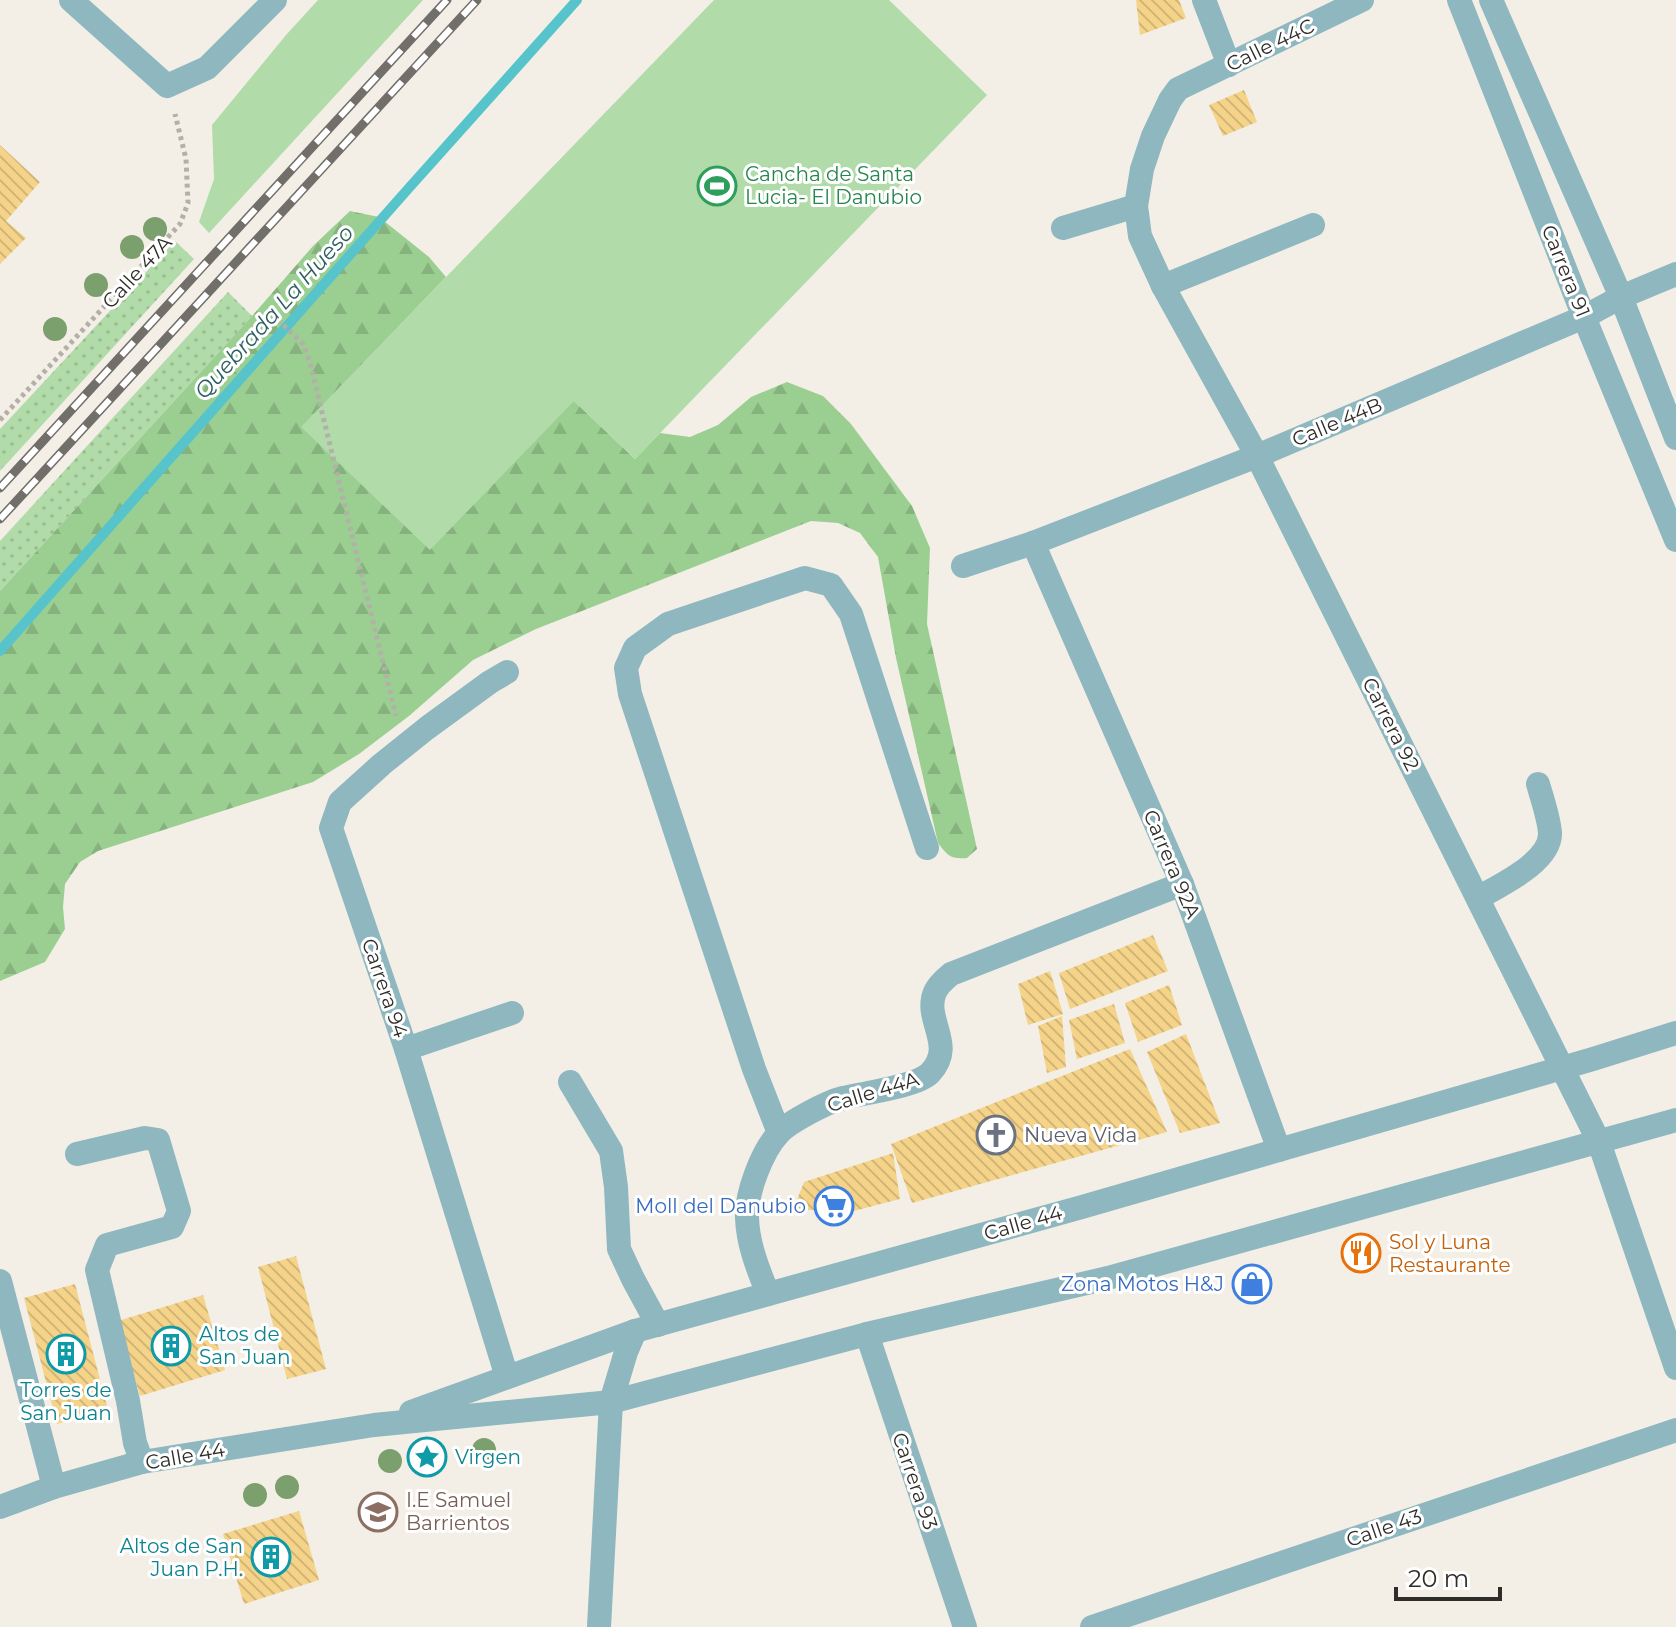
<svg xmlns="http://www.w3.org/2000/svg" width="1676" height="1627" viewBox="0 0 1676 1627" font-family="Montserrat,sans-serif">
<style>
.grass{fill:url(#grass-dots)}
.forest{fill:url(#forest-firs)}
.park{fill:#b1dba9}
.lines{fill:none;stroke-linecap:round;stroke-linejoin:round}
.stream{stroke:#57c4cc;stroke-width:10}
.building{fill:url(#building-back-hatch)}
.path{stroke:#b3b0a8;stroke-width:5;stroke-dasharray:4 4;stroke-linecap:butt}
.minor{stroke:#8eb7bf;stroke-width:24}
.rail-casing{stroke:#726f6a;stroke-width:9}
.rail{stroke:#fff;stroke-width:6;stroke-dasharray:18;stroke-linecap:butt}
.tree{fill:#7c9f6e}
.labels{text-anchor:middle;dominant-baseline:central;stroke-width:6;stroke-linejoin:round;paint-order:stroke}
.street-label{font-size:20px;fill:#2e2d29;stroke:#fff}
.leisure-label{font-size:20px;fill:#27864d;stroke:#fff;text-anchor:start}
.worship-label{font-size:20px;fill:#5b616d;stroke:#fff;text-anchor:start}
.shop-label{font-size:20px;fill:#366cbe;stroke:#fff;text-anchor:end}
.food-label{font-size:20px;fill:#c56008;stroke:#fff;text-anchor:start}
.culture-label{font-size:20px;fill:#0d838f;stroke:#fff;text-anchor:start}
.education-label{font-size:20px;fill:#785e54;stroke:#fff;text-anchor:start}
.water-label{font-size:22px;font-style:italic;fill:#2f5e62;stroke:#fff}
</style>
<defs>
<pattern id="grass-dots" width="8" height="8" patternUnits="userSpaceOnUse" patternTransform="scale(2)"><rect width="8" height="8" fill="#b1dba9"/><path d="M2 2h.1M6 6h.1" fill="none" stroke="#99bc91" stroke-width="1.8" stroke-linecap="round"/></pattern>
<pattern id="forest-firs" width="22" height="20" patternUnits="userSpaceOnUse" patternTransform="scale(2)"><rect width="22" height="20" fill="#9bcf92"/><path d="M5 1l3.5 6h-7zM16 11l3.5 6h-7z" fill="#86b27e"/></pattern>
<pattern id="building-back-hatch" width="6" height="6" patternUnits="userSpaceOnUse" patternTransform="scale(2)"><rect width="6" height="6" fill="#f5d48a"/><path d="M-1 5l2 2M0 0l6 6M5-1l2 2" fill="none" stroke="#d2b677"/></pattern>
</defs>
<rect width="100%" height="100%" fill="#f3efe6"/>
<g class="grass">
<path d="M175,241L194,259L0,471V429Z"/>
<path d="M228,292L252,316L0,591V541Z"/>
</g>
<path class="forest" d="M350,211L379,217L429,257L446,277L302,427L574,401L635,459L660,433L690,437L718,425L751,397L787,382L823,396L851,424L912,506L930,548L927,624L977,849L967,858C950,859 948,856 938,843L896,658L878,557L860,533L838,523L811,521L536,629L473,660L409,716L359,754L313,782L98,851L80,862L65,884L63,907L65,929L45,962L0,981V591L252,316L313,246Z"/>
<g class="park">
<path d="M318,0H423L209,233L199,222L214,179L212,125L286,35Z"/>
<path d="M714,0H889L987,95L635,459L574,401L430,550L301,427Z"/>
</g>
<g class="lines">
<path class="stream" d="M0,651L408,189L577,0"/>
</g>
<g class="building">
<path d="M1136,0H1179L1186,18L1140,35Z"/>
<path d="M1244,90L1257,122L1223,136L1209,105Z"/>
<path d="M0,145L40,182L6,221L26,238L0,264Z"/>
<path d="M1153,935L1168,971L1070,1009L1059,973Z"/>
<path d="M1050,971L1063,1014L1028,1025L1018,984Z"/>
<path d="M1169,985L1182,1025L1138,1042L1125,1003Z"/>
<path d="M1114,1004L1125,1043L1077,1059L1069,1020Z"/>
<path d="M1062,1016L1066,1067L1047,1073L1038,1026Z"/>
<path d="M1186,1034L1220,1123L1180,1133L1147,1052Z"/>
<path d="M1130,1049L1167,1132L912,1203L891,1144Z"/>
<path d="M893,1153L900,1199L827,1218L815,1210H793L804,1182Z"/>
<path d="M296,1256L326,1369L287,1379L258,1267Z"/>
<path d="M75,1284L108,1410L57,1424L24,1298Z"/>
<path d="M203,1295L225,1370L140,1396L118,1321Z"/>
<path d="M299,1511L319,1580L244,1604L223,1534Z"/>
</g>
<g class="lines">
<g class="path">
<path d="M272,314L303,344L310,363L396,716"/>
<path d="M0,420L180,224L188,203L186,159L175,114"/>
</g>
<g class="minor">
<path d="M71,0L167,86L207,68L275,0"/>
<path d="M1204,0L1229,65"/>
<path d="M1362,0L1178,89L1170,100L1153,136L1142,169L1136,206L1140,236L1163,286L1257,456L1599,1142L1676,1368"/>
<path d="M1459,0L1584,317L1676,540"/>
<path d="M1491,0L1621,297L1676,438"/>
<path d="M1063,228L1136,206"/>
<path d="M1163,286L1313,225"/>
<path d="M963,566L1033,543"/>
<path d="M1478,898C1500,885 1551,862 1550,833C1549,818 1542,798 1538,784"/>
<path d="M406,1049L512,1013"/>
<path d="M570,1082L611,1151L616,1187L619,1249L633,1279L658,1325"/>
<path d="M779,1133L754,1069L630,694L626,668L635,648L668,624L805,578L831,585L851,614L927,848"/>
<path d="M1279,1150L1182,884L1033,543L1257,456L1584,317L1621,297L1676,274"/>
<path d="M77,1154L145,1138L158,1140L179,1211L172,1227L107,1245L97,1270L128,1401L135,1443L142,1462"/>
<path d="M0,1281L54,1487"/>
<path d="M768,1294C758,1269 748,1245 747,1218C746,1193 762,1151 779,1133C789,1122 827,1102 843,1098C863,1093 916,1087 930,1073C957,1045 923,1020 935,992C938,985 945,979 951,974L1182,884"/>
<path d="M867,1334L965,1627"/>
<path d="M507,1377L406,1049L331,828L340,802L382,764L427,728L490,682L507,672"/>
<path d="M411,1412L635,1331L1082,1207L1593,1059L1676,1033"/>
<path d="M0,1507L54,1487L142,1462L374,1425L611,1402L867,1334L1108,1278L1676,1120"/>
<path d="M599,1627L611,1402L626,1352L635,1331"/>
<path d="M1092,1627L1676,1430"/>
</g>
<defs>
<g id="rail">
<path d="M0,488L447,0"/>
<path d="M0,519L477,0"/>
</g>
</defs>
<use href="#rail" class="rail-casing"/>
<use href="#rail" class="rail"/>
</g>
<g class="tree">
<circle cx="155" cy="229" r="12"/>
<circle cx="132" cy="247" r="12"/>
<circle cx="96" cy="285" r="12"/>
<circle cx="55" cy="329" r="12"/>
<circle cx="484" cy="1450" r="12"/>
<circle cx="390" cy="1461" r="12"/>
<circle cx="287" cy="1487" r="12"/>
<circle cx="255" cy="1495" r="12"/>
</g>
<defs>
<symbol id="stadium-ring" viewBox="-11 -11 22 22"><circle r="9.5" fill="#fff" stroke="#2e9e5b" stroke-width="1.5"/><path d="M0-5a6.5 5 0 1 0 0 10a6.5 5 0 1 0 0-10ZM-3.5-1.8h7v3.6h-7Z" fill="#2e9e5b"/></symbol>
<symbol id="church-ring" viewBox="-11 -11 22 22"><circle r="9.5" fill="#fff" stroke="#6b7280" stroke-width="1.5"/><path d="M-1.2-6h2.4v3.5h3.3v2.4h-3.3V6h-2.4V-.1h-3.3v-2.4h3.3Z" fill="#6b7280"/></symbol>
<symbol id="supermarket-ring" viewBox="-11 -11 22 22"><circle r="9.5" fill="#fff" stroke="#3f7fe0" stroke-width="1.5"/><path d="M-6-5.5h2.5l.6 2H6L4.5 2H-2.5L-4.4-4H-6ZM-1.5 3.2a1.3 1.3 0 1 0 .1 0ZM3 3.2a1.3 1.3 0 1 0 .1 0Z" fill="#3f7fe0"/></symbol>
<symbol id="restaurant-ring" viewBox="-11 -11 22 22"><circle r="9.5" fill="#fff" stroke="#e8710a" stroke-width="1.5"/><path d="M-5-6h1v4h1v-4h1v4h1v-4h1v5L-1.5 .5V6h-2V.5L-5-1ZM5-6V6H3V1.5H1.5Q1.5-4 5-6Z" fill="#e8710a"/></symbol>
<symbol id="shop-ring" viewBox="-11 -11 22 22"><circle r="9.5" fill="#fff" stroke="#3f7fe0" stroke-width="1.5"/><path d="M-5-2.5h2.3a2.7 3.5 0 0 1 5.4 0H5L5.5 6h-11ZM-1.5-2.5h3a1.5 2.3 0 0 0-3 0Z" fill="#3f7fe0"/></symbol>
<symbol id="building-ring" viewBox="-11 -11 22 22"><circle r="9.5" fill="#fff" stroke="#0f9aa8" stroke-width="1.5"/><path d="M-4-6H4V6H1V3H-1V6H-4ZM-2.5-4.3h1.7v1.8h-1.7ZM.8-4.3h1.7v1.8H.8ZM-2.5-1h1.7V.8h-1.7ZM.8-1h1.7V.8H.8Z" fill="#0f9aa8"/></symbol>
<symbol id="sight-ring" viewBox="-11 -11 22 22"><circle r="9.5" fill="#fff" stroke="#0f9aa8" stroke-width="1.5"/><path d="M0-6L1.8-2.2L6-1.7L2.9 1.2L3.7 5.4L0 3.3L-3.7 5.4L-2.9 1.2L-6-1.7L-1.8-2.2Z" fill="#0f9aa8"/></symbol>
<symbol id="university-ring" viewBox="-11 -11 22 22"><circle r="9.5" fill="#fff" stroke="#8d6e63" stroke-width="1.5"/><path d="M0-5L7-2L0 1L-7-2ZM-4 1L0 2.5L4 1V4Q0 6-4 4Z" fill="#8d6e63"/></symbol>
</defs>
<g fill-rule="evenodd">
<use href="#stadium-ring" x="695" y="164" width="44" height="44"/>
<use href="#church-ring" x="974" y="1113" width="44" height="44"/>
<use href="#supermarket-ring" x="812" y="1184" width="44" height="44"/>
<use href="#restaurant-ring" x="1339" y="1231" width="44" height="44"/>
<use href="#shop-ring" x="1230" y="1262" width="44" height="44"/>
<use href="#building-ring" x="149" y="1324" width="44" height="44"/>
<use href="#building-ring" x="44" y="1332" width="44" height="44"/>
<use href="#sight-ring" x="405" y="1435" width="44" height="44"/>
<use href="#university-ring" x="356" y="1490" width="44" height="44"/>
<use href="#building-ring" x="249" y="1535" width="44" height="44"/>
</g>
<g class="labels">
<g class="street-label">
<text transform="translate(1270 45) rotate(-26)">Calle 44C</text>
<text transform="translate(1566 271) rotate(68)">Carrera 91</text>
<text transform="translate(137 272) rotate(-47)">Calle 47A</text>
<text transform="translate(1337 422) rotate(-23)">Calle 44B</text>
<text transform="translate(1391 724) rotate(63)">Carrera 92</text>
<text transform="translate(1172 864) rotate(67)">Carrera 92A</text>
<text transform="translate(385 988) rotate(71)">Carrera 94</text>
<text transform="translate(873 1092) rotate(-17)">Calle 44A</text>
<text transform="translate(1023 1223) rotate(-16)">Calle 44</text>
<text transform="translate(185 1456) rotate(-10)">Calle 44</text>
<text transform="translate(915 1481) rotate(71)">Carrera 93</text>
<text transform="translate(1384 1528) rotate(-19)">Calle 43</text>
</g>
<g class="leisure-label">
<text x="745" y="174">Cancha de Santa<tspan x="745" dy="23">Lucia- El Danubio</tspan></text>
</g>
<g class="worship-label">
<text x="1024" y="1135">Nueva Vida</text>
</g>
<g class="shop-label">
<text x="806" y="1206">Moll del Danubio</text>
<text x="1224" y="1284">Zona Motos H&amp;J</text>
</g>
<g class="food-label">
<text x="1389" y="1242">Sol y Luna<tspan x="1389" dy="23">Restaurante</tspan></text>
</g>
<g class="culture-label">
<text x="199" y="1334">Altos de<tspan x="199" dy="23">San Juan</tspan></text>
<text x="66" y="1390" text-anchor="middle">Torres de<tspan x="66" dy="23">San Juan</tspan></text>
<text x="455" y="1457">Virgen</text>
<text x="243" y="1546" text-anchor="end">Altos de San<tspan x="243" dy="23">Juan P.H.</tspan></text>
</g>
<g class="education-label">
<text x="406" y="1500">I.E Samuel<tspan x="406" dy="23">Barrientos</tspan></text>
</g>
<g class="water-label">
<text transform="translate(274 312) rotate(-48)">Quebrada La Hueso</text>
</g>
</g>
<path d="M1396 1587v12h104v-12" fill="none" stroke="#2e2d29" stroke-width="4"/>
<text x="1408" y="1587" font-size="24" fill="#2e2d29" stroke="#ffffff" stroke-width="6" paint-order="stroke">20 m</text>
</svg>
